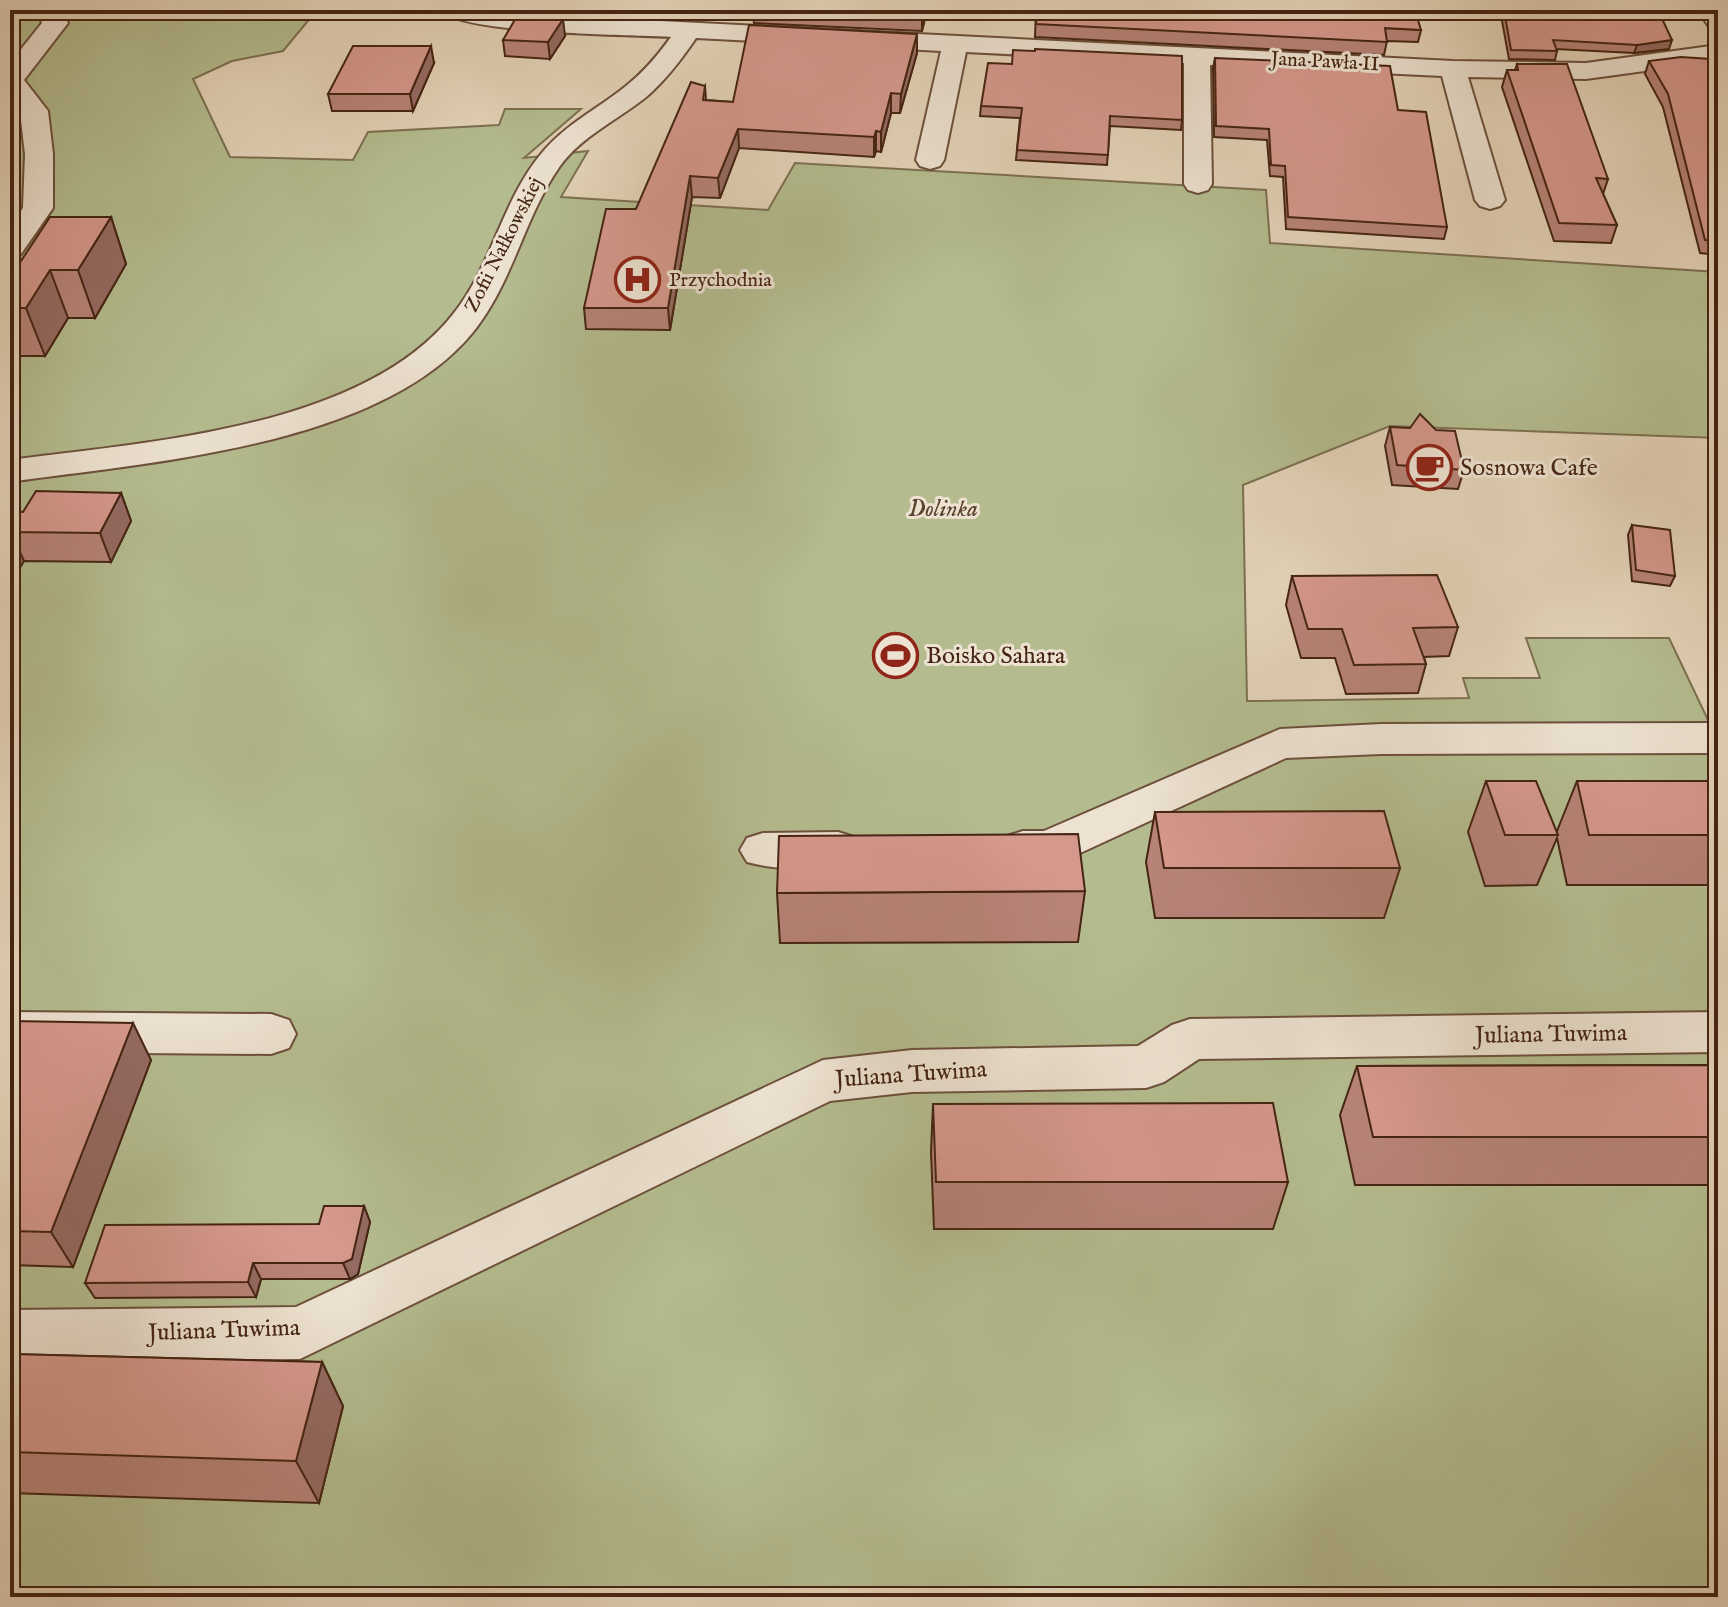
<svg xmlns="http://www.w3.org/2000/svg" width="1728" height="1607" viewBox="0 0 1728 1607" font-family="'IM FELL English',serif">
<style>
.green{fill:#b4bc8f;stroke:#7c7051;stroke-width:2}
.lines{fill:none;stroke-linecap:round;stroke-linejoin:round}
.minor-casing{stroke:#6d503c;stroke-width:4}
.minor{fill:#ede2d1;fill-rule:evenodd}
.wall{fill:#b78378;stroke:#452413;stroke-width:2}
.shaded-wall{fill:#956a62;stroke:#452413;stroke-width:2}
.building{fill:#d5988c;stroke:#452413;stroke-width:2}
.labels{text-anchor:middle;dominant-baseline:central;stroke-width:6;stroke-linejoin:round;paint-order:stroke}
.far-street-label{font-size:20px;fill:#452413;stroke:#ede2d1}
.far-poi-label{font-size:20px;fill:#452413;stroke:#ede2d1;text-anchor:start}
.poi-label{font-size:24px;fill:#452413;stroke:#ede2d1;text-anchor:start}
.park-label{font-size:24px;font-style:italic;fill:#5b422c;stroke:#ede2d1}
.street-label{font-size:24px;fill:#452413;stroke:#ede2d1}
</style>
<rect width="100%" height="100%" fill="#e4d3b8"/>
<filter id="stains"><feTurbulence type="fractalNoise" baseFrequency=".0025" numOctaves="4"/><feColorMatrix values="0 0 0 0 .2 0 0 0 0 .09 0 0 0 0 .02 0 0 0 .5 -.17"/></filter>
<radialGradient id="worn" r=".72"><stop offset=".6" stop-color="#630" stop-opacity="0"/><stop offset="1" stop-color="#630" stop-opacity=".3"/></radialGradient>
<path class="green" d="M10,10H317L283,51L232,61L193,79L230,157L353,160L368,132L499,125L505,109H581L524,158L588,151L561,197L768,210L795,163L1266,190L1270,243L1718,272V438L1390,426L1243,485L1247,701L1469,698L1463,678H1540L1526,638H1669L1718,741V1597H10Z"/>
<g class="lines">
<defs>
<g id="minor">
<path d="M37,10H61L68,23L24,80L48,111L53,154V208L21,254L10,257V226L23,208L25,154L20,112L10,98V63L42,23Z"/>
<path d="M442,10L1453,61L1586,63L1718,45V61L1586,79L1468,77L1505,200L1500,206L1490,209L1480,206L1475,200L1442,76L1210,65L1212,184L1208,190L1198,193L1188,190L1184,184V63L966,52L944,160L940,166L930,169L920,166L916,160L941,51L696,38C681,60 665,81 645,98C617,120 581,137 560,166C525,216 514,278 477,327C386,447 149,462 10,482V460C146,442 364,429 454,313C492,265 502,201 541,154C564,125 598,109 626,86C644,72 658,55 671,37C635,35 458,34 442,10Z"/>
<path d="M1698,10H1718V30L1709,27Z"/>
<path d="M1718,723V753L1381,754L1286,758L1065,860C1045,866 1027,866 1007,860L1000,848L1007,836L1023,831H1044L1280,729L1381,724Z"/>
<path d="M838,832L854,837L861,849L854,861C823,870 778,871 747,862L740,850L747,838L763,833Z"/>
<path d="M10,1012L271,1014L289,1020L296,1034L289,1048L271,1054L10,1052Z"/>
<path d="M1718,1012V1052L1199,1059L1164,1082L1146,1088L912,1092L830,1101L300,1359L10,1362V1310L296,1307L823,1060L912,1050L1138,1046L1172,1025L1190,1019Z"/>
</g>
</defs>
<use href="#minor" class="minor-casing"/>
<use href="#minor" class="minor"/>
</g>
<g class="wall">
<path d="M532,10H581L578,14L532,12Z"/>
<path d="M698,10H927L922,31L754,23L753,14Z"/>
<path d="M1036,10L1421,30L1418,42L1387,41L1384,55L1035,37Z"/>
<path d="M1500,10H1658L1669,49L1634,53L1556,49L1557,51L1555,60L1509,59Z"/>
<path d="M917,34V53L900,113H891L881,152L876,151L874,157L739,148L720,198L692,197L670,330L586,329L584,308L636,209L705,86L706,100L733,102Z"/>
<path d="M565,36L550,59L505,56L503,40Z"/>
<path d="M1215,58L1398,110L1447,227L1444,239L1286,229L1283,177L1270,176L1267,140L1214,137L1213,68Z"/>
<path d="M1649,61L1718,75V255L1700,253L1663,107L1645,74Z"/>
<path d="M434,63L413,111H332L328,94Z"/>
<path d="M1012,64L1182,120L1181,130L1110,126L1107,165L1016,160L1020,118L980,116L981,106Z"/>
<path d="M1517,64L1608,179L1603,194L1617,225L1611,243L1554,241L1502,87L1507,70H1515Z"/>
<path d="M111,217L126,264L95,318H68L45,356H19L10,371V267H17Z"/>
<path d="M1390,427L1464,470L1458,489L1392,485L1385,446Z"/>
<path d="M121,493L131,521L111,562L24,561L11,582H10V511L23,512Z"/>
<path d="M1632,525L1675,576L1670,586L1632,581L1628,535Z"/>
<path d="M1292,576L1458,627L1449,656L1424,657L1426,664L1418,693L1346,694L1335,658H1301L1286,605Z"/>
<path d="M1486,781L1557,831L1577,781H1718V885H1567L1557,838L1537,885L1485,886L1468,832Z"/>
<path d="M1155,812L1400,868L1384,918H1155L1146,862Z"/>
<path d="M1085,891L1078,942L780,943L777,893Z"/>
<path d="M10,1021L151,1060L73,1267L10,1265Z"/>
<path d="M1718,1065V1185H1355L1340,1115L1357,1066Z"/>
<path d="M933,1104L1288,1182L1273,1229H934L931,1152Z"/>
<path d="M364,1206L370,1222L358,1274L350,1279H261L256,1297L95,1298L85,1283L319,1224Z"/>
<path d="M10,1354L322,1362L343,1406L319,1503L10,1493Z"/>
</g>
<g class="shaded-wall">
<path d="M924,10H927L922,31V17Z"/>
<path d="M563,19L565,36L550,59L548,42Z"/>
<path d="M10,24L15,39L10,45Z"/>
<path d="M917,34V53L900,113L901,94Z"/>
<path d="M1672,40L1669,49L1634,53L1637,45Z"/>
<path d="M431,46L434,63L413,111L410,94Z"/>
<path d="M891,93V113L881,152V132Z"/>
<path d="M738,129L739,148L720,198L718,178Z"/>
<path d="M876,131V151L874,157V137Z"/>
<path d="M10,147L15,162L10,169Z"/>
<path d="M690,176L692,197L670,330L668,308Z"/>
<path d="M111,217L126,264L95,318L78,270Z"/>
<path d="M50,270L68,318L45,356L26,308Z"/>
<path d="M10,333L19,356L10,371Z"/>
<path d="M121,493L131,521L111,562L100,533Z"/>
<path d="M11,532L24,561L11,582L10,579Z"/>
<path d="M133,1023L151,1060L73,1267L51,1232Z"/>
<path d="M364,1206L370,1222L358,1274L350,1279L343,1263Z"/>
<path d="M253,1263L261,1279L256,1297L248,1282Z"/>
<path d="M322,1362L343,1406L319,1503L296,1461Z"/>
</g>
<g class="building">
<path d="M772,10H924L922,17Z"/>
<path d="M1037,10H1415L1421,30L1385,28L1387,42L1036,24Z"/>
<path d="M1504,10H1658L1672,40L1637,45L1553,40L1557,51L1511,50Z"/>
<path d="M517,16L563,19L548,42L503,40Z"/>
<path d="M749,25L917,34L901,94L891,93L881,132L876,131L874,137L738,129L718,178L690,176L668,308H584L606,209H636L691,82L705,86L703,100L733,102Z"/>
<path d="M353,46H431L410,94H328Z"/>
<path d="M1035,49L1182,56V120L1110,116L1108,155L1017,150L1022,108L981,106L988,63L1012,64L1013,50L1035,51Z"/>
<path d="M1681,57L1711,59L1718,75V241L1705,240L1668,94L1649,61Z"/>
<path d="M1215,58L1390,66L1398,110L1426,112L1447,227L1288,217L1285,166L1271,165L1269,129L1216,126Z"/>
<path d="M1517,64H1567L1608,179L1596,178L1617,225L1559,223L1507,70H1518Z"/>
<path d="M50,217H111L78,270H50L26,308H10V267H17Z"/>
<path d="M1420,414L1436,430L1455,431L1464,470L1397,465L1390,427L1410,428Z"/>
<path d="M36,491L121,493L100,533L11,532L10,533V511L23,512Z"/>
<path d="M1632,525L1670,530L1675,576L1636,570Z"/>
<path d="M1437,575L1458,627L1413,628L1426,664L1354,665L1342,629H1308L1292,576Z"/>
<path d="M1486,781H1536L1558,835H1505Z"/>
<path d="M1577,781H1718V835H1589Z"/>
<path d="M1384,811L1400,868H1164L1155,812Z"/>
<path d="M1078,834L1085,891L777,893L779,836Z"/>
<path d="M10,1021L133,1023L51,1232L10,1231Z"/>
<path d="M1718,1065V1137H1373L1357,1066Z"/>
<path d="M1273,1103L1288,1182H936L933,1104Z"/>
<path d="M324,1206H364L352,1259L343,1263H253L248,1282L85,1283L105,1225L319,1224Z"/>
<path d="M10,1354L322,1362L296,1461L10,1452Z"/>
</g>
<defs>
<symbol id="hospital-ring" viewBox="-11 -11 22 22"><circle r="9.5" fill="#ede2d1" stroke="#8f2418" stroke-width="1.5"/><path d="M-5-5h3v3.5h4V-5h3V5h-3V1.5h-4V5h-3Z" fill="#8f2418"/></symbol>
<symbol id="cafe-ring" viewBox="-11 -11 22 22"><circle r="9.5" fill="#ede2d1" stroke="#8f2418" stroke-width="1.5"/><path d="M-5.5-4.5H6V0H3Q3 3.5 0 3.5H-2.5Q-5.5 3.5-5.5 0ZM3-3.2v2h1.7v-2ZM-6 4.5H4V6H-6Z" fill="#8f2418"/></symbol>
<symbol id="stadium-ring" viewBox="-11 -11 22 22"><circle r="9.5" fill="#ede2d1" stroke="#8f2418" stroke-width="1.5"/><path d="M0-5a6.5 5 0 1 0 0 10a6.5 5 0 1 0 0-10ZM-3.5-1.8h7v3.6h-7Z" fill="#8f2418"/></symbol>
</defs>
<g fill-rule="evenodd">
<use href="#hospital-ring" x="612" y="254" width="51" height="51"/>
<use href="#cafe-ring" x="1404" y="442" width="51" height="51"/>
<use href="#stadium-ring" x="870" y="630" width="51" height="51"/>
</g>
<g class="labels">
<g class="far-street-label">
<text transform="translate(1325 62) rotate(3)">Jana Pawła II</text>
<text transform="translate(504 245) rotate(-63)">Zofii Nałkowskiej</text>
</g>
<g class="far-poi-label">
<text x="669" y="280">Przychodnia</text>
</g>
<g class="poi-label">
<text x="1460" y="468">Sosnowa Cafe</text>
<text x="926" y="656">Boisko Sahara</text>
</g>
<g class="park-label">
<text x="943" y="509">Dolinka</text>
</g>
<g class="street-label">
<text transform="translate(1551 1035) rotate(-1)">Juliana Tuwima</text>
<text transform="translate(911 1075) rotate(-4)">Juliana Tuwima</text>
<text transform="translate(224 1331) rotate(-2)">Juliana Tuwima</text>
</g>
</g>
<rect width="1728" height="1607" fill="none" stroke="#e4d3b8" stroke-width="40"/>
<rect x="12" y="12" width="1704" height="1583" fill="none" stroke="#452413" stroke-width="4"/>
<rect x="20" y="20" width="1688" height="1567" fill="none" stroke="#452413" stroke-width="2"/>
<rect width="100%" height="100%" filter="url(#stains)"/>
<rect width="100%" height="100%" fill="url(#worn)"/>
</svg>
